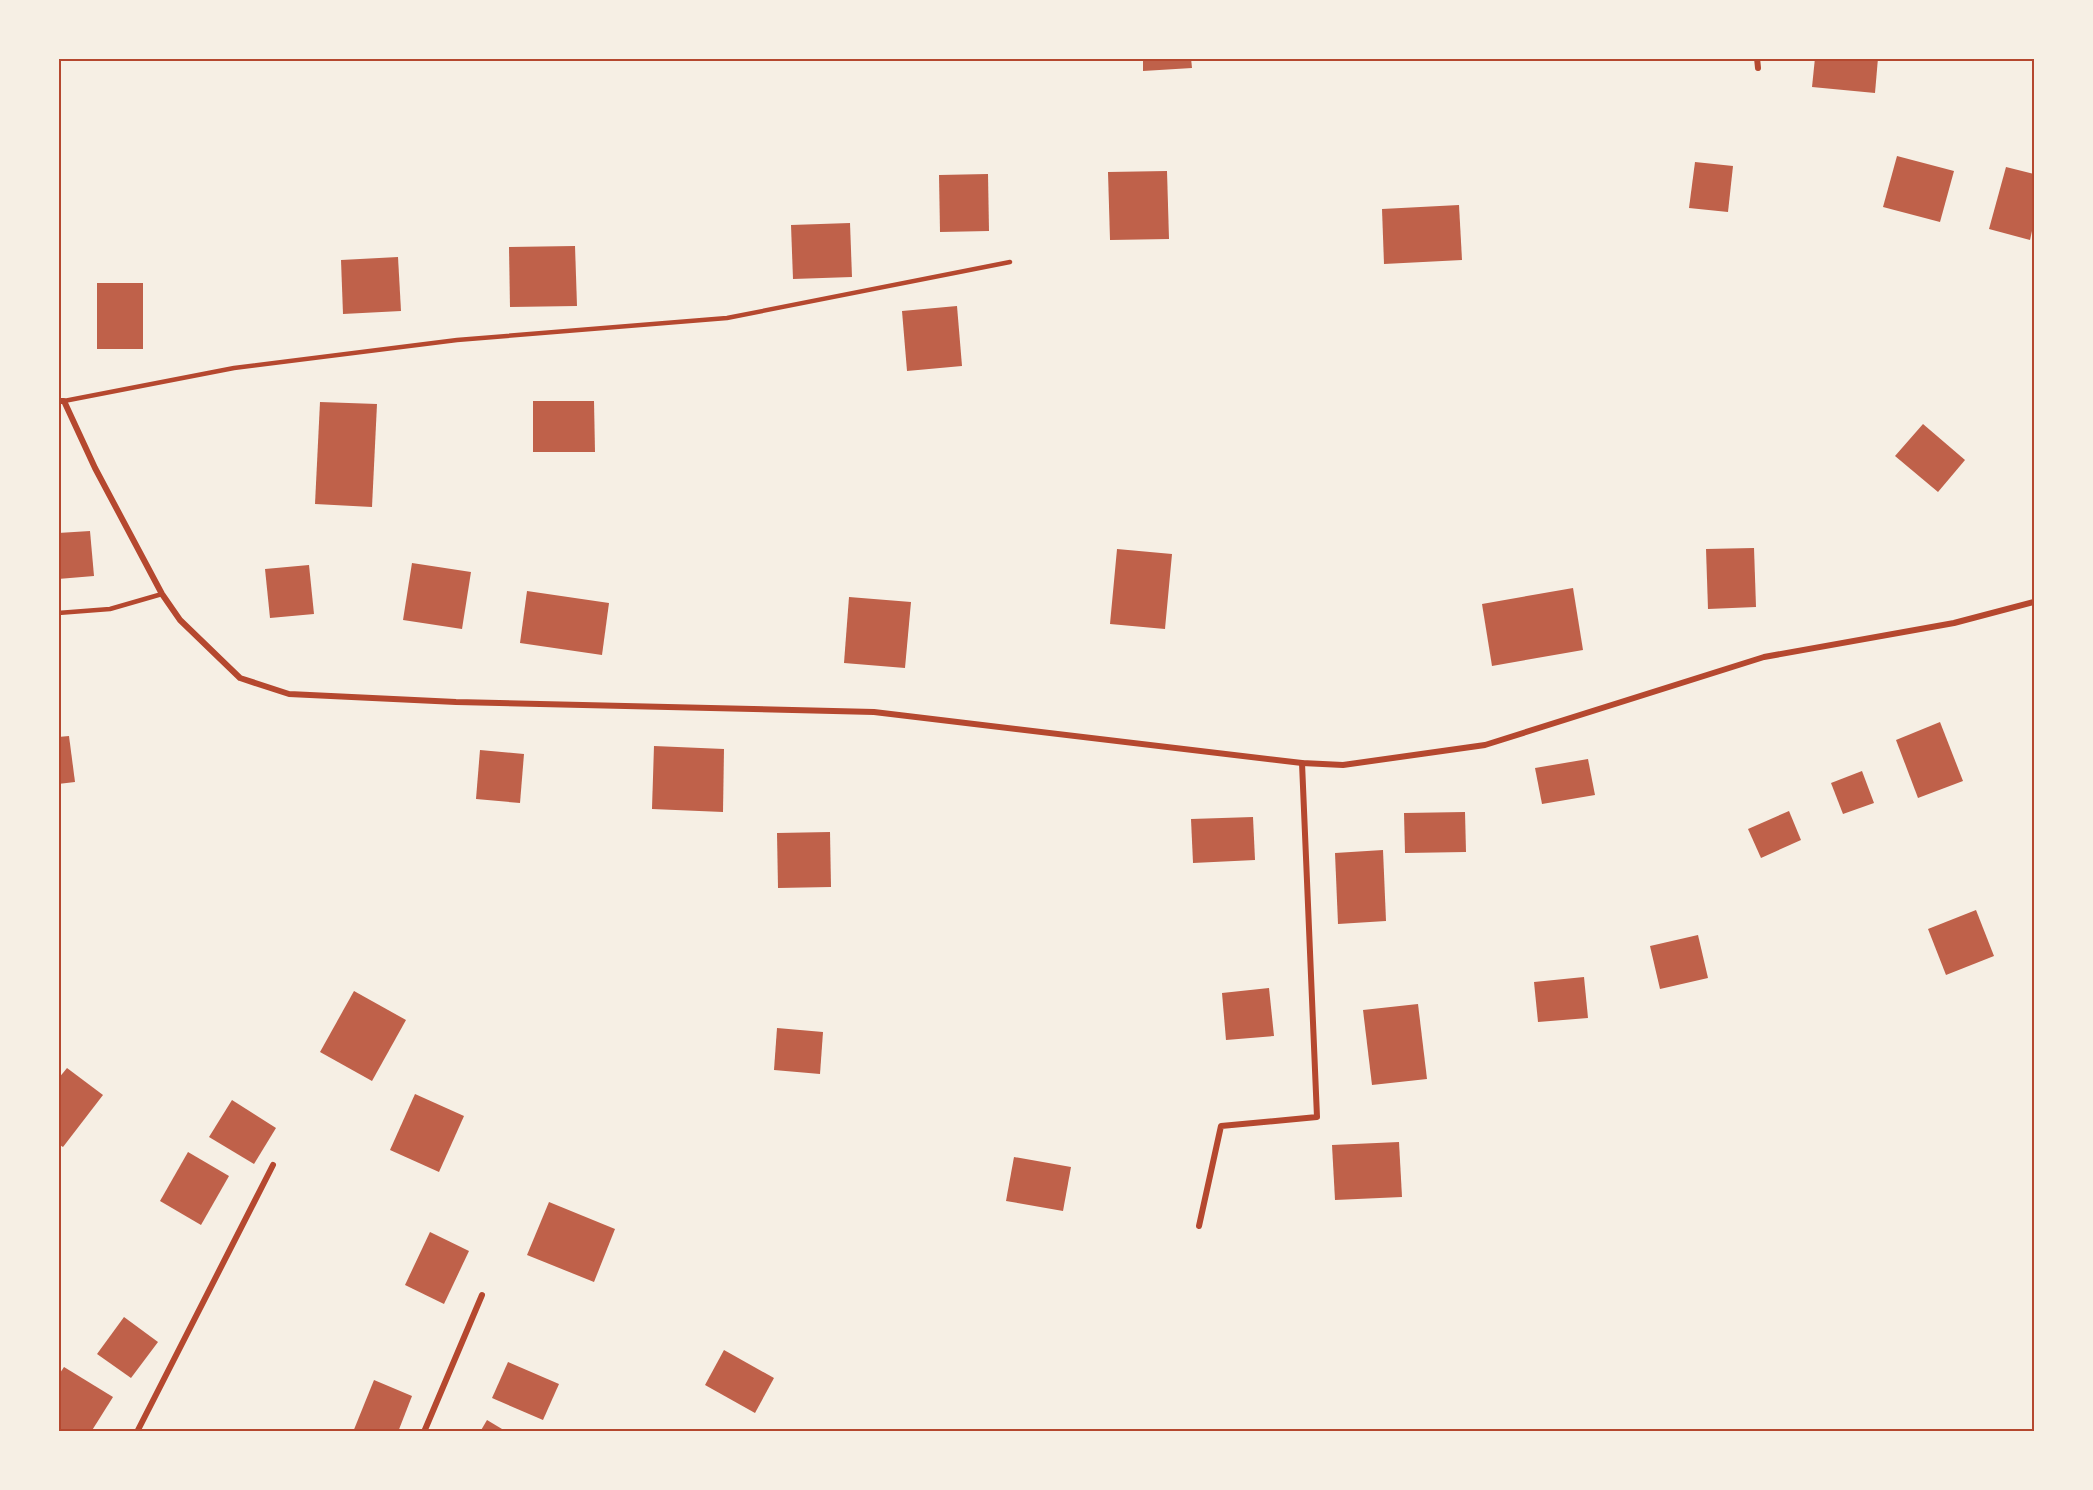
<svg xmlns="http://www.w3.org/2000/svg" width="2093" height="1490" viewBox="0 0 2093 1490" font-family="'IBM Plex Sans',sans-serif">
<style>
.building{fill:#bf614a}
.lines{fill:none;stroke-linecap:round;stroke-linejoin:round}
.service{stroke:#b5482f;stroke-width:4.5}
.minor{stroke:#b5482f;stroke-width:6}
.neatline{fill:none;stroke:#b5482f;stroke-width:2}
</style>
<rect width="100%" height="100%" fill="#f6efe4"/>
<g class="building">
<path d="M1143,58H1191L1192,68L1143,71Z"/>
<path d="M1815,58H1878L1875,93L1812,87Z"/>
<path d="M1897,156L1954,171L1940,222L1883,207Z"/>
<path d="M1695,162L1733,166L1728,212L1689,208Z"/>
<path d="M2006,167L2034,174V222L2030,240L1989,229Z"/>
<path d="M1167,171L1169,239L1110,240L1108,172Z"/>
<path d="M988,174L989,231L940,232L939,175Z"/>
<path d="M1459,205L1462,260L1384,264L1382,209Z"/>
<path d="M850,223L852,277L793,279L791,225Z"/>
<path d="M575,246L577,306L510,307L509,247Z"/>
<path d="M398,257L401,311L343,314L341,260Z"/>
<rect x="97" y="283" width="46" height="66"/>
<path d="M957,306L962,366L907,371L902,311Z"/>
<path d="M533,401H594L595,452H533Z"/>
<path d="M320,402L377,404L372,507L315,504Z"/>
<path d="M1923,424L1965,460L1938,492L1895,456Z"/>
<path d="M90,531L94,576L58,579V533Z"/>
<path d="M1754,548L1756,607L1708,609L1706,549Z"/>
<path d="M1117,549L1172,554L1165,629L1110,624Z"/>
<path d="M412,563L471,572L462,629L403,620Z"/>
<path d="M309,565L314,614L270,618L265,569Z"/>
<path d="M1573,588L1583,650L1492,666L1482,604Z"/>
<path d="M527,591L609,603L602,655L520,643Z"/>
<path d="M849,597L911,602L905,668L844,663Z"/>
<path d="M1940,722L1963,781L1918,798L1896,740Z"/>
<path d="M69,736L75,782L58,784V737Z"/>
<path d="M654,746L724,749L723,812L652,809Z"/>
<path d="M480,750L524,754L520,803L476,799Z"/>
<path d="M1588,759L1595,795L1542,804L1535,768Z"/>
<path d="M1862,771L1874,803L1843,814L1831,783Z"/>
<path d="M1789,811L1801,840L1761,858L1748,829Z"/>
<path d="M1465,812L1466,852L1405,853L1404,813Z"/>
<path d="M1253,817L1255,860L1193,863L1191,819Z"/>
<path d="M830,832L831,887L778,888L777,833Z"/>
<path d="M1383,850L1386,921L1338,924L1335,853Z"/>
<path d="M1976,910L1994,956L1946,975L1928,929Z"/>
<path d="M1698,935L1708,978L1660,989L1650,946Z"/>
<path d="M1584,977L1588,1018L1538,1022L1534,982Z"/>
<path d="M1269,988L1274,1036L1226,1040L1222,993Z"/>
<path d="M354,991L406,1020L372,1081L320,1052Z"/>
<path d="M1418,1004L1427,1079L1372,1085L1363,1010Z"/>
<path d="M777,1028L823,1032L820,1074L774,1070Z"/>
<path d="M67,1068L103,1095L63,1147L58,1144V1079Z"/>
<path d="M415,1094L464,1116L439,1172L390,1150Z"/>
<path d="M232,1100L276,1128L254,1164L209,1137Z"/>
<path d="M1399,1142L1402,1197L1335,1200L1332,1145Z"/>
<path d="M188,1152L229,1176L201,1225L160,1201Z"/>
<path d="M1014,1157L1071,1167L1063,1211L1006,1201Z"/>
<path d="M549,1202L615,1229L594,1282L527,1255Z"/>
<path d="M430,1232L469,1251L444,1304L405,1285Z"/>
<path d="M124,1317L158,1342L131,1378L97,1354Z"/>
<path d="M724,1350L774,1378L755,1413L705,1385Z"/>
<path d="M508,1362L559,1384L543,1420L492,1398Z"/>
<path d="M64,1367L113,1397L91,1432H58V1376Z"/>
<path d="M374,1380L412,1396L398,1432H353Z"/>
<path d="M487,1420L507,1432H480Z"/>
</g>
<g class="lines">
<g class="service">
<path d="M64,401L234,368L457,340L727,318L1010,262"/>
<path d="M58,613L110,609L162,594"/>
</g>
<g class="minor">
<path d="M1757,58L1758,68"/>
<path d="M58,401H64L95,468L162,594L180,620L240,678L289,694L456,702L874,712L1302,763L1343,765L1485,745L1764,657L1954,623L2034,602"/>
<path d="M1199,1226L1221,1126L1317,1117L1302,763"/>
<path d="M137,1432L273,1165"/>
<path d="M424,1432L482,1295"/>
</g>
</g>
<rect width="2093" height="1490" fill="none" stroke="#f6efe4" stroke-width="120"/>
<rect x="60" y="60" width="1973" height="1370" class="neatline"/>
</svg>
